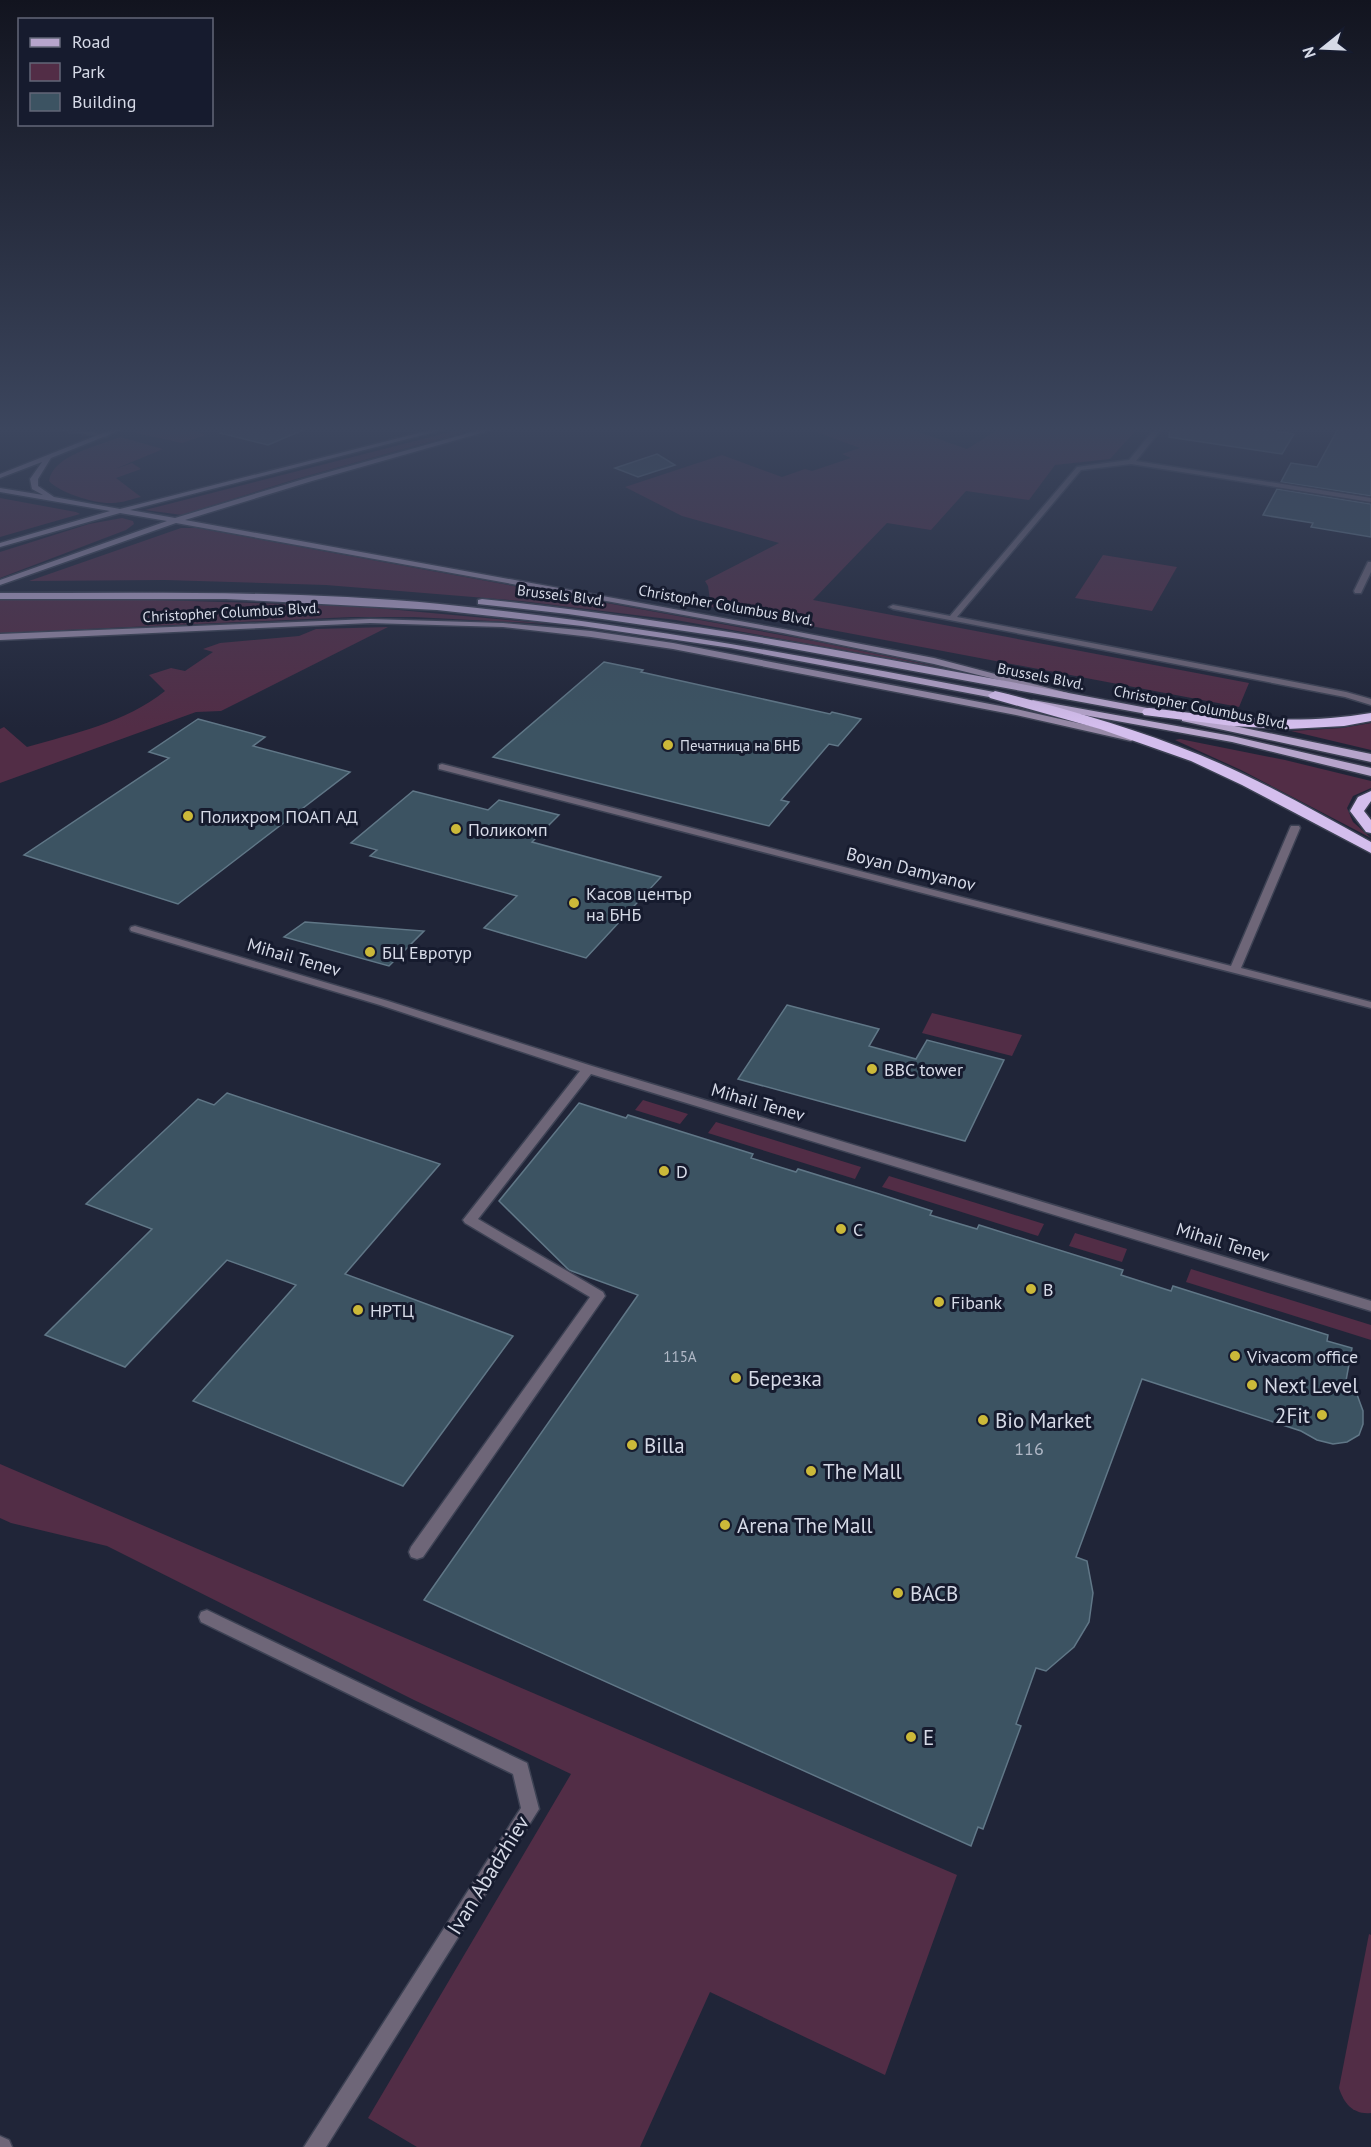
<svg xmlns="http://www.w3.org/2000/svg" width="1371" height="2147" viewBox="0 0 1371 2147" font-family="'PT Sans',sans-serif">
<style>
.green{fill:#522d46}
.building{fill:#3c5362;stroke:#607787;stroke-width:1.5}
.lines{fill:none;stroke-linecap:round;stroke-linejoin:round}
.street-casing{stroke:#3d4254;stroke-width:3}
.secondary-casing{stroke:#3d4254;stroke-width:3}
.primary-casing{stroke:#3d4254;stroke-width:3}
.highway-casing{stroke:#3d4254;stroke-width:3}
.street{fill:#6e6678;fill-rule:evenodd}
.secondary{fill:#978aa7;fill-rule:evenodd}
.primary{fill:#b7a5cc;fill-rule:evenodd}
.highway{fill:#d4beed;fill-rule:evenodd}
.poi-dot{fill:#ccb939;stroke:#161b2e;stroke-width:2}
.labels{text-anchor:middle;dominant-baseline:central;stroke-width:6;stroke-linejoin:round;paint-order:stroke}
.far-street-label{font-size:15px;fill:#d6dae7;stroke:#161b2e}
.far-poi-label{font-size:15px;fill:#d6dae7;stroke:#161b2e;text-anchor:start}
.number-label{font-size:15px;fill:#b0b8c6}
.poi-label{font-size:18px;fill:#d6dae7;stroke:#161b2e;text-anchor:start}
.street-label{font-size:18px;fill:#d6dae7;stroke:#161b2e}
.near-number-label{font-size:18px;fill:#b0b8c6}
.near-poi-label{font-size:21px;fill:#d6dae7;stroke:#161b2e;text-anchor:start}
.near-street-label{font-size:21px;fill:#d6dae7;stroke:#161b2e}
</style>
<rect width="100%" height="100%" fill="#202538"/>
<g class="green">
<path d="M145,427H182L206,435L182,443L136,433Z"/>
<path d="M470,427H483L296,479L182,515L145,510Z"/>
<path d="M803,427H904L967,449L1002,427H1139L1110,459L1055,465L1029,500L966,491L931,530L887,523L813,600L1249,683L1239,707L711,607L708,586L705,581L779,543L682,516L625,487L722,455L782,477L805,469L812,471L851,458L842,454L860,448Z"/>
<path d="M120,437L163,449L115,469L132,463L141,469L116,478L141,497C132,499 122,503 112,503C95,504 60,493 49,481C53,455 98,446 120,437Z"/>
<path d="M0,498L76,512L80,514L0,537Z"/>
<path d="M122,518L133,521L134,524L126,530L0,578V552L89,524Z"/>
<path d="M181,528H197L814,641L949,669L676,620L521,601L326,585L165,580L29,581Z"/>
<path d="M1103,555L1177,567L1152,611L1075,598Z"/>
<path d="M0,600H156L355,606L551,624L414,617H351L0,633Z"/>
<path d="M388,627L221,711L196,712L0,783V729L4,727L27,747C75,733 125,723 165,691L149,675L171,668L185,671L213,652L203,649L220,643L299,636L316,629Z"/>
<path d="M1371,723V750L1291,731L1342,728Z"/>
<path d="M1180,739L1285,760L1371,781V788L1353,796L1347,808L1353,822L1371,838L1241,770L1175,740Z"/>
<path d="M932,1013L1022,1035L1012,1056L922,1033Z"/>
<path d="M643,1100L688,1114L680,1124L635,1110Z"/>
<path d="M716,1122L861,1167L855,1179L708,1133Z"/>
<path d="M889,1176L1044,1224L1038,1236L882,1187Z"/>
<path d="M1075,1233L1127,1249L1122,1262L1069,1246Z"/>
<path d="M1191,1269L1371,1325V1340L1186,1282Z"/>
<path d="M0,1464L957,1875L885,2075L710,1992L640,2147H417L368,2118L571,1774L414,1700L107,1546L11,1523L0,1518Z"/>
<path d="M1369,1934L1371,1935V2113C1354,2115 1344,2104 1339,2088Z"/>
</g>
<g class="building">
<path d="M221,427H310L268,445L220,433Z"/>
<path d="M1170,427H1250L1294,434L1282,454L1169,437Z"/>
<path d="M1339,427H1371V496L1281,482L1291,463L1317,467Z"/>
<path d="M657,454L675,465L638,477L615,468Z"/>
<path d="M1277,489L1371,504V537L1311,527L1313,523L1263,515Z"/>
<path d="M604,662L643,670L641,672L830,714L832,712L861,719L838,746L829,744L781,800L789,802L769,826L493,757Z"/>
<path d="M198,719L265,737L253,746L350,772L178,904L24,855L169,758L149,752Z"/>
<path d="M413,791L488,810L499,800L559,815L532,842L661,877L586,958L484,928L517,896L370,856L377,850L351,843Z"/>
<path d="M305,922L424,931L389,966L284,937Z"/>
<path d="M787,1005L879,1029L869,1046L916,1059L927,1040L1004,1060L965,1141L738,1079Z"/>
<path d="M227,1093L440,1164L345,1274L513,1336L403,1486L193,1401L296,1285L227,1260L125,1367L45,1335L152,1229L86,1204L198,1099L214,1105Z"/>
<path d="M579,1103L626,1118L628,1115L753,1154L751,1158L796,1172L798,1169L876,1193L932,1211L930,1215L977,1229L979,1225L1123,1270L1121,1275L1171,1291L1173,1286L1328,1335L1327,1341L1352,1348L1345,1386L1355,1389L1363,1411V1424L1359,1435L1347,1442L1333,1444L1317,1440L1301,1431L1142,1379L1076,1557L1087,1561L1093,1593L1089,1622L1074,1647L1046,1671L1036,1668L1016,1724L1021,1726L983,1829L978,1827L971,1846L424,1600L638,1295L569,1270L499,1201Z"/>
</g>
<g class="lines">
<defs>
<g id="street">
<path d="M37,427H59L109,435L106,437Z"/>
<path d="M1156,427H1163L1136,461L1371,498V502L1131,464L1081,470L957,617L1346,692L1371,699V705L1345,697L893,609L889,607L893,605L950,616L1077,467L1129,460Z"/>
<path d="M1368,562H1371V572L1361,593H1355L1354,591Z"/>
<path d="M442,764L1231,966L1290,828L1291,826H1299L1300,828L1241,968L1371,1002V1008L439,769V765Z"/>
<path d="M135,926L388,1001L592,1066L1371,1301V1311L591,1074L478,1219L603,1292L605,1296L423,1557L417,1559L411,1557L409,1552L411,1547L590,1297L465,1223L463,1220L580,1071L380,1005L131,931L130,929L131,927Z"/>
<path d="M207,1610L527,1763L539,1809L326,2147H304L521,1808L513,1774L201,1622L199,1617L201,1612Z"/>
<path d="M0,2136L9,2140L12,2147H0Z"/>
</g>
<g id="secondary">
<path d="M118,427H128L51,458L38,479V486L54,497L120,509L442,427H454L130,510L175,518L307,478L490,427H502L312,481L185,520L783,629L934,658L1068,693L1064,696L934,664L783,633L176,523L0,585V580L167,521L120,513L0,547V543L110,511L0,492V488L43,495L32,489L30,479L42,462L0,478V474Z"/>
<path d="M370,619L503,623L591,631L673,643L1016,709L1131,735L1136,738L1131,741L1016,715L673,649L591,637L503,627L370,623L0,640V634Z"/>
</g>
<g id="primary">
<path d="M0,593C146,593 295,590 440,604C633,623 819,659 1010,695L1016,698L1010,701L731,648L582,626L437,610L226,599H0Z"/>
<path d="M482,599C711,623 937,668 1163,711L1169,714L1163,717L739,639L568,614L478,604V600Z"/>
<path d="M1033,700L1232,736L1371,768V776L1232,742L1029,705L1027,703Z"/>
<path d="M1186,716L1371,754V762L1182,721V717Z"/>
</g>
<g id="highway">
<path d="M995,691C1064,708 1134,728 1200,755C1259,779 1315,811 1371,842V853L1242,785L1191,761L1100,729L990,698L988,695Z"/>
<path d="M1149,708C1224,717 1296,726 1371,713V721L1344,726L1288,729L1233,726L1144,715L1142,712L1144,709Z"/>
<path d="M1371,791V801L1364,811L1371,820V833L1366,832L1350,811L1358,797Z"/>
</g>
</defs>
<use href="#street" class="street-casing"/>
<use href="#secondary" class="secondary-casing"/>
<use href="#primary" class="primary-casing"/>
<use href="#highway" class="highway-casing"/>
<use href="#street" class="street"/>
<use href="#secondary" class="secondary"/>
<use href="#primary" class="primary"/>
<use href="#highway" class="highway"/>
</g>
<linearGradient id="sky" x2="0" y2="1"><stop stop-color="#12141f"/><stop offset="0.59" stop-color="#3c465e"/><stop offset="1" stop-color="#3c465e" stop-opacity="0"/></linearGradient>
<rect width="1371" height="728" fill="url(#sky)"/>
<g class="poi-dot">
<circle cx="668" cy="745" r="6"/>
<circle cx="188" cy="816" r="6"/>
<circle cx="456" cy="829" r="6"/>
<circle cx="574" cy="903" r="6"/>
<circle cx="370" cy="952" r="6"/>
<circle cx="872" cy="1069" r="6"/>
<circle cx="664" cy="1171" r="6"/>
<circle cx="841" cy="1229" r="6"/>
<circle cx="1031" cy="1289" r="6"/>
<circle cx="939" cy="1302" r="6"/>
<circle cx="358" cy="1310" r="6"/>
<circle cx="1235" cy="1356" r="6"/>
<circle cx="736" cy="1378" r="6"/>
<circle cx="1252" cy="1385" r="6"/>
<circle cx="1322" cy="1415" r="6"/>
<circle cx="983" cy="1420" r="6"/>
<circle cx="632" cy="1445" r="6"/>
<circle cx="811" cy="1471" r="6"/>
<circle cx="725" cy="1525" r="6"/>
<circle cx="898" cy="1593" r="6"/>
<circle cx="911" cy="1737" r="6"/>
</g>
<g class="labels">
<g class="far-street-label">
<text transform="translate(561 595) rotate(7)">Brussels Blvd.</text>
<text transform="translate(726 605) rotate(10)">Christopher Columbus Blvd.</text>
<text transform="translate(231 612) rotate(-3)">Christopher Columbus Blvd.</text>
<text transform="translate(1041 676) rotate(11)">Brussels Blvd.</text>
<text transform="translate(1201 707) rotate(11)">Christopher Columbus Blvd.</text>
</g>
<g class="far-poi-label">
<text x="680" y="745">Печатница на БНБ</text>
</g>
<g class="number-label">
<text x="680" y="1356">115А</text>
</g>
<g class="poi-label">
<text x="200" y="816">Полихром ПОАП АД</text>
<text x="468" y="829">Поликомп</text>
<text x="586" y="893">Касов център<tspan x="586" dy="21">на БНБ</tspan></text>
<text x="382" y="952">БЦ Евротур</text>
<text x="884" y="1069">BBC tower</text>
<text x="676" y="1171">D</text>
<text x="853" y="1229">C</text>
<text x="1043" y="1289">B</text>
<text x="951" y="1302">Fibank</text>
<text x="370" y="1310">НРТЦ</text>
<text x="1247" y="1356">Vivacom office</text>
</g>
<g class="street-label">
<text transform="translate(911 869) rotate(14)">Boyan Damyanov</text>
<text transform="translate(294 957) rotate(16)">Mihail Tenev</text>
<text transform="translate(758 1102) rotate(16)">Mihail Tenev</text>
<text transform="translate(1223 1242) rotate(17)">Mihail Tenev</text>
</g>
<g class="near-number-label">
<text x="1029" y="1448">116</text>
</g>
<g class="near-poi-label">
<text x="748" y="1378">Березка</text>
<text x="1264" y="1385">Next Level</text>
<text x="1310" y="1415" text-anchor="end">2Fit</text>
<text x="995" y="1420">Bio Market</text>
<text x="644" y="1445">Billa</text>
<text x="823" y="1471">The Mall</text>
<text x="737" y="1525">Arena The Mall</text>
<text x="910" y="1593">BACB</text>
<text x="923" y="1737">E</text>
</g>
<g class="near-street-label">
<text transform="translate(488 1875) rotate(-58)">Ivan Abadzhiev</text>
</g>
</g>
<rect x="18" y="18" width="195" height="108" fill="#161b2e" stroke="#636778" stroke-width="1.5"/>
<rect x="30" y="38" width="30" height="9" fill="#b7a5cc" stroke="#636778" stroke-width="1.5"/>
<text x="72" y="48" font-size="18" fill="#d6dae7">Road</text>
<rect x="30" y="63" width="30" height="18" fill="#522d46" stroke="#636778" stroke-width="1.5"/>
<text x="72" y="78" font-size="18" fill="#d6dae7">Park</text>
<rect x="30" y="93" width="30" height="18" fill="#3c5362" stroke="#636778" stroke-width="1.5"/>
<text x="72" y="108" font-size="18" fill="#d6dae7">Building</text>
<g transform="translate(1323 48) rotate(252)" stroke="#161b2e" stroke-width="4.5" paint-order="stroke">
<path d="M0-4.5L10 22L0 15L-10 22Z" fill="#d6dae7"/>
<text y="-9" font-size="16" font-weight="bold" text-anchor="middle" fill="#d6dae7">N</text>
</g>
</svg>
